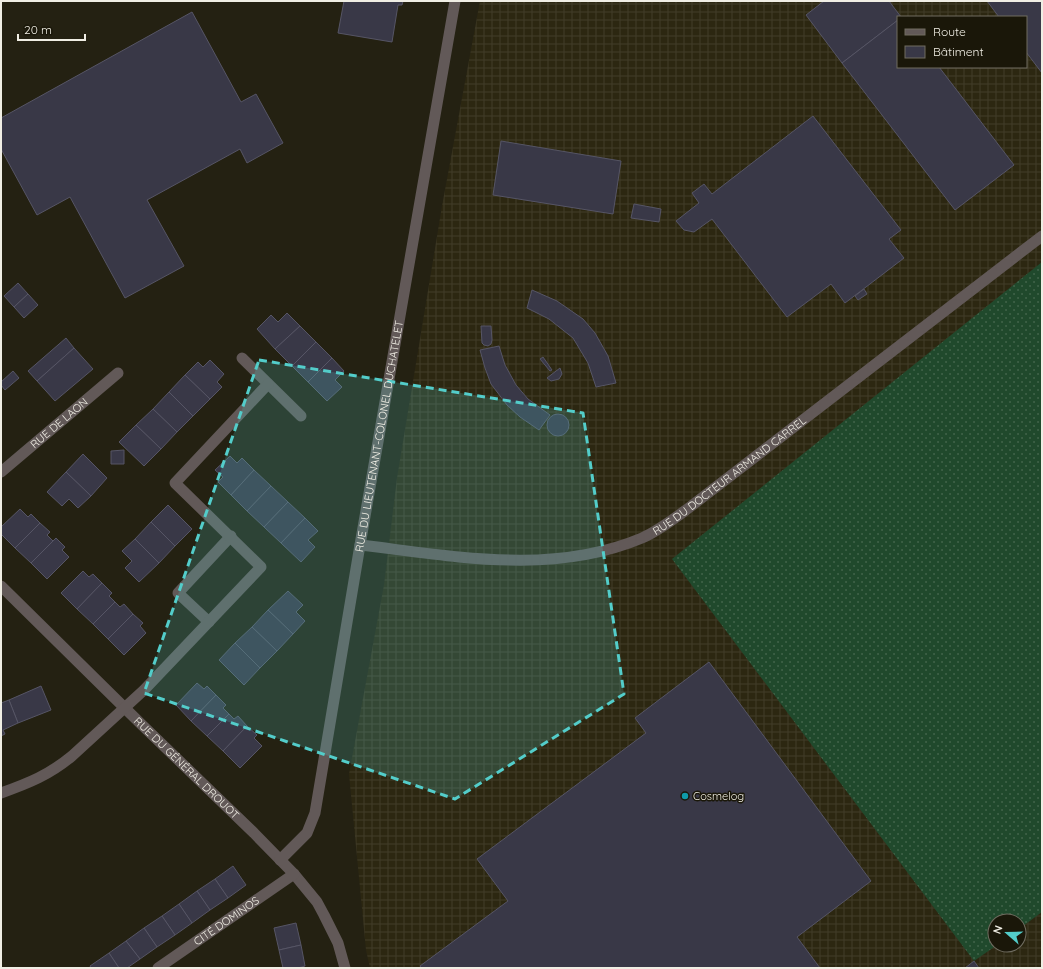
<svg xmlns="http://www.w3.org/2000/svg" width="1043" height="969" viewBox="0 0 1043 969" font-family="Quicksand,sans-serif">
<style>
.industrial{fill:url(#industrial-grid);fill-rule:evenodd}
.grass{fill:url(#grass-dots)}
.building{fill:#393847;stroke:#565565}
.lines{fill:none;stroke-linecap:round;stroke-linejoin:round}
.minor{stroke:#625958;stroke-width:11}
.marked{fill:#53cdca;fill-opacity:0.2;stroke:#53cdca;stroke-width:3;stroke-dasharray:8 5;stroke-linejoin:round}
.culture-dot{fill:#0f9aa8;stroke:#1a1709;stroke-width:1.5}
.labels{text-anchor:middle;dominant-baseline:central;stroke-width:3;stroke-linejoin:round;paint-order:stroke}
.street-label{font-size:11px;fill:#f0eee4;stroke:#1a1709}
.poi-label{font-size:11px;fill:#f0eee4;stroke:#1a1709;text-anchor:start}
</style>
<defs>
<pattern id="industrial-grid" width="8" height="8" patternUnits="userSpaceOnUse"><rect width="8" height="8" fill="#2c2711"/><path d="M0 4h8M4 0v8" fill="none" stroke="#413c28"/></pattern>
<pattern id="grass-dots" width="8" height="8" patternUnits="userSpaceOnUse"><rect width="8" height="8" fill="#20492c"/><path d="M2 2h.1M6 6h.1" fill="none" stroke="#41644a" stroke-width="1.8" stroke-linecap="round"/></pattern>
</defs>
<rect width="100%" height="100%" fill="#242112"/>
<path class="industrial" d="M480,1H1042V968H370L366,950L349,774L384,585L397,478L442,206ZM898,17H1026V67H898ZM995,921H1019V945H995Z"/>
<path class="grass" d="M1042,262V912L1019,929V921H995V945H997L974,961L672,559Z"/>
<g class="building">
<path d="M344,1H403L402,5H398L392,42L338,33Z"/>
<path d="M824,1H889L901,17H898V20L842,63L806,15Z"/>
<path d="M987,1H1042V73L1026,52V17H999Z"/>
<path d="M192,12L241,102L256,94L283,143L247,163L240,149L147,200L184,266L125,298L70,197L37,215L1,149V118Z"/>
<path d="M898,20V67H939L1014,165L955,210L842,63Z"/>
<path d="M813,116L901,230L889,239L904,258L845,303L831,284L787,317L712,219L694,232L684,230L676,221L699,203L692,193L704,184L712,194Z"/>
<path d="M501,141L621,161L613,214L493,195Z"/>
<path d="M634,204L661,209L659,222L631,218Z"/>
<path d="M18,283L28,294L14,307L4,296Z"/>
<path d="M864,289L867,294L858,300L855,296Z"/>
<path d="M532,290L557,301L583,319L595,333L608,356L616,383L596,387L588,363L573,338L549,319L527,308Z"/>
<path d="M28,294L38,305L24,318L14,307Z"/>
<path d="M287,313L300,326L275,349L257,329L271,315L278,322Z"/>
<path d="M300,326L316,342L292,366L275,349Z"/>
<path d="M481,326H491L492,340L491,344L488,346L484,345L482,343Z"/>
<path d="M66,338L74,348L37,381L28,371Z"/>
<path d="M316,342L332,358L308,382L292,366Z"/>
<path d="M499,346L505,365L516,385L528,399L550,415L539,430L520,417L507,405L491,384L485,368L480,350Z"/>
<path d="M74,348L93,369L55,401L37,381Z"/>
<path d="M543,357L552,370L550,371L540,359Z"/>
<path d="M332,358L344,371L335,380L342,387L327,401L308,382Z"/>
<path d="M210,360L224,374L217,382L222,387L210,399L185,375L198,362L203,367Z"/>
<path d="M560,368L562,374L559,379L551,381L547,378Z"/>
<path d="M13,371L19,378L5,390L1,385V382Z"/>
<path d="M185,375L210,399L193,416L169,392Z"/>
<path d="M169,392L193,416L177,432L153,409Z"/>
<path d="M153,409L177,432L161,449L136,425Z"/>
<circle cx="558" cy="425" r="11"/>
<path d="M136,425L161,449L144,466L119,442Z"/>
<path d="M124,450V464H111V451Z"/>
<path d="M83,454L107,478L91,496L66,472Z"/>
<path d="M230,456L237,463L242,458L254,470L231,495L218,482L223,477L215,470Z"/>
<path d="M254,470L271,486L247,511L231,495Z"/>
<path d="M66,472L91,496L78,508L69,499L62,506L47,492Z"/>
<path d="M271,486L288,502L264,527L247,511Z"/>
<path d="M288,502L305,518L281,543L264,527Z"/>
<path d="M168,505L192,529L175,546L151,522Z"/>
<path d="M20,509L28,517L31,514L40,523L15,548L1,534V527Z"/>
<path d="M305,518L318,531L308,540L315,547L301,562L281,543Z"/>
<path d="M151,522L175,546L159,563L135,539Z"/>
<path d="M40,523L50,532L47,535L53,541L31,563L15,548Z"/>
<path d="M56,538L65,547L62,550L69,557L47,579L31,563Z"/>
<path d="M135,539L159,563L139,582L125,568L132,561L122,551Z"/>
<path d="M83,571L89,577L93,574L102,583L77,609L61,593Z"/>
<path d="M102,583L112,593L109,596L115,602L93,624L77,609Z"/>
<path d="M288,591L303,605L296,612L305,621L293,634L268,610Z"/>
<path d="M115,602L120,607L124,604L133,614L108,639L93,624Z"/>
<path d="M268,610L293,634L277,651L252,627Z"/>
<path d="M133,614L143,623L140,626L146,633L124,655L108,639Z"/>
<path d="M252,627L277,651L260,668L235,643Z"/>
<path d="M235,643L260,668L244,685L219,660Z"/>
<path d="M709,662L871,881L797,937L820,968H422L420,966L508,901L477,859L646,733L635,718Z"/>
<path d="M197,683L204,689L207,686L216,695L191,721L176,705Z"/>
<path d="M41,686L51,710L18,723L9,700Z"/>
<path d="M216,695L226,705L223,708L229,714L207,736L191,721Z"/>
<path d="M9,700L18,723L3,730L5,734L1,736V703Z"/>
<path d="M229,714L234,719L238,716L247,726L223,751L207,736Z"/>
<path d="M247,726L257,735L254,738L262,746L240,768L223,751Z"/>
<path d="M233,866L246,885L228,898L215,879Z"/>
<path d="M215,879L228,898L210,910L197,891Z"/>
<path d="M197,891L210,910L192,923L179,904Z"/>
<path d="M179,904L192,923L175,935L162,916Z"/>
<path d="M162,916L175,935L157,947L144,928Z"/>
<path d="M296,923L301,945L279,950L274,928Z"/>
<path d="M144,928L157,947L140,959L126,941Z"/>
<path d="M126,941L140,959L127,968H119L109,953Z"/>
<path d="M301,945L305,966L298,968H283L279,950Z"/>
<path d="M109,953L119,968H91L90,966Z"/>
<path d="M974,961L979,968H965Z"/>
</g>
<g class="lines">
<g class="minor">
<path d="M242,358L301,416"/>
<path id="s1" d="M1,472L118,373"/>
<path id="s2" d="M360,545C454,556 552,576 642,538C658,531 672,520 686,510L1042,236"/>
<path id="s3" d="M1,586L140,723L254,833L294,874L317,902L324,915L338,943L345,968"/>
<path d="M209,622L178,593L231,536"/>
<path d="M1,793C29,783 49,775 72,756L144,690L261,567L175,483L268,384"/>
<path id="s4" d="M280,860L307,833L315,813L360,545L455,1"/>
<path id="s5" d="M158,968L294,874"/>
</g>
</g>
<path class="marked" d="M259,360L583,413L624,694L455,799L144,693Z"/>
<circle class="culture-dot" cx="685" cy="796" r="4"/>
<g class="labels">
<g class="street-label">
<text stroke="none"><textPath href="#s1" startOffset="76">RUE DE LAON</textPath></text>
<text stroke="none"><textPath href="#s4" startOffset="442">RUE DU LIEUTENANT-COLONEL DUCHATELET</textPath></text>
<text stroke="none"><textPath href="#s2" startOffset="393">RUE DU DOCTEUR ARMAND CARREL</textPath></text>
<text stroke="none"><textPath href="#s3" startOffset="260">RUE DU GÉNÉRAL DROUOT</textPath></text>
<text stroke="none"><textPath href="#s5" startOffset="83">CITÉ DOMINOS</textPath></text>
</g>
<g class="poi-label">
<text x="693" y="796">Cosmelog</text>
</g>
</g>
<rect width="1043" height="969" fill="none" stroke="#f0eee4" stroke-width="4"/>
<rect x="897" y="16" width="130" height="52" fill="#1a1709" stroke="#706d61"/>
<rect x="905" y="29" width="20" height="6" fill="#625958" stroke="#706d61"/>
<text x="933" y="36" font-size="12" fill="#f0eee4">Route</text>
<rect x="905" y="46" width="20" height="12" fill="#393847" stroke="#706d61"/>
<text x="933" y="56" font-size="12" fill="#f0eee4">Bâtiment</text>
<g transform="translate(1007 933) rotate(290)"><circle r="19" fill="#1a1709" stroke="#706d61"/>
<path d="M0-3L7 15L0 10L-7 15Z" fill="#53cdca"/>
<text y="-6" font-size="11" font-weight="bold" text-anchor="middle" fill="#f0eee4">N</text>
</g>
<path d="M18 34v6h67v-6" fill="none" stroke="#f0eee4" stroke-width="2"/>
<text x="24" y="34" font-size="12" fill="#f0eee4" stroke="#1a1709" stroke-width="3" paint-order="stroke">20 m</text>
</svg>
